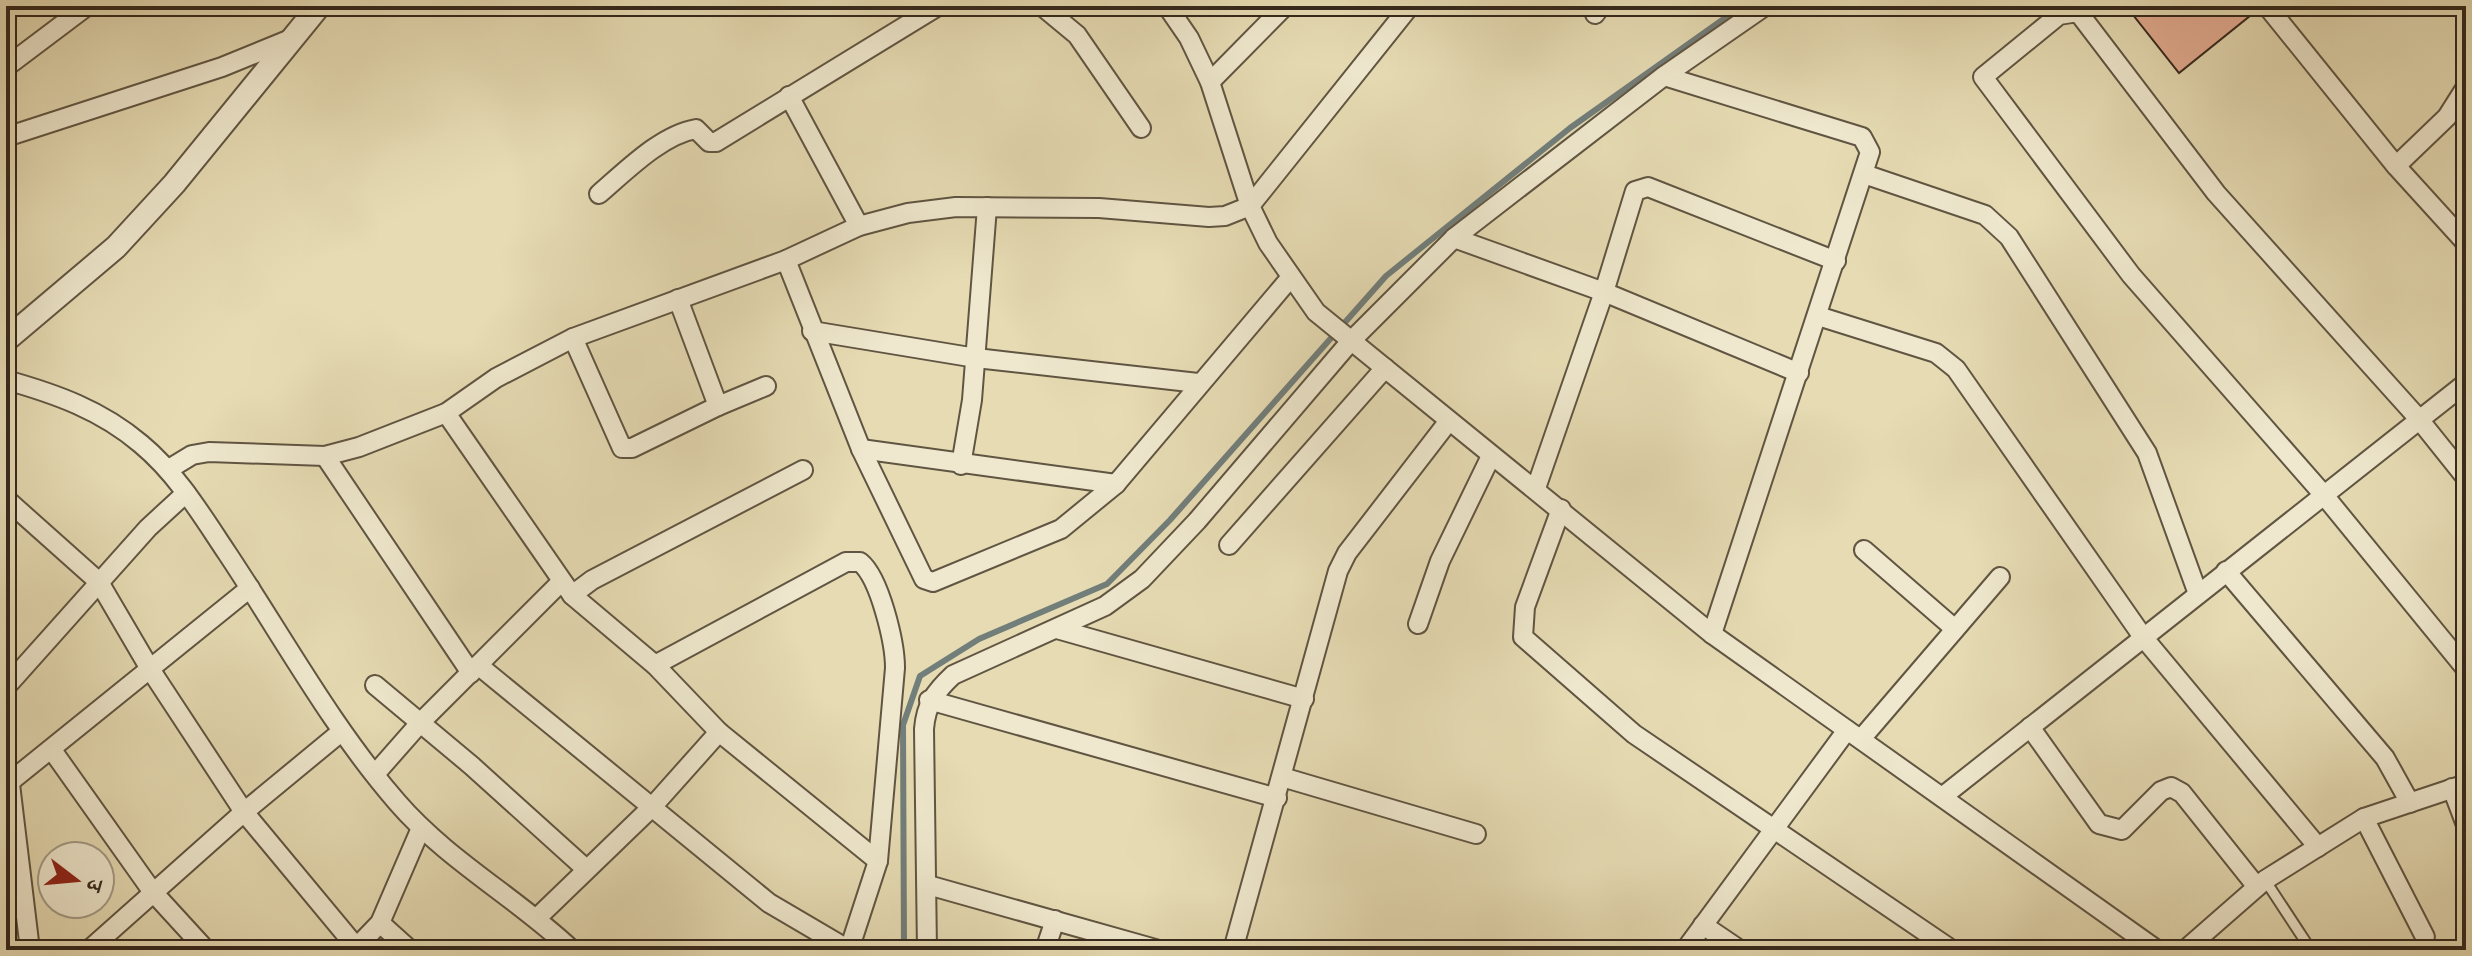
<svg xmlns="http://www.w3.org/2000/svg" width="2472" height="956" viewBox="0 0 2472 956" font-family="'EB Garamond','Noto Serif Devanagari',serif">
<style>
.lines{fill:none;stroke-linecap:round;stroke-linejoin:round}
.stream{stroke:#727e7a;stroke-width:6}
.building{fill:#e4ad92;stroke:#34281d;stroke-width:2}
.service-casing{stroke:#605542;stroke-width:13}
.minor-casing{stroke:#605542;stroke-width:22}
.tertiary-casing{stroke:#605542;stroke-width:26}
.service{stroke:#efe8ce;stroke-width:9}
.minor{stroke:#efe8ce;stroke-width:18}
.tertiary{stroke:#efe8ce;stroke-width:22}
</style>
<rect width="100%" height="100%" fill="#e6dbb3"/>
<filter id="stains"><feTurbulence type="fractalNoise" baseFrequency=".0025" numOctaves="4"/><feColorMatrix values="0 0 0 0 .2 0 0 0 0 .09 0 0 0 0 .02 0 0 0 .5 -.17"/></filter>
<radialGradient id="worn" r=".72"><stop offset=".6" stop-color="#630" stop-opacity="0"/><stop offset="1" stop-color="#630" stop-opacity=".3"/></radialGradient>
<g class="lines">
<path class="stream" d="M904,950L903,725L920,676L979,639L1107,584L1170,520L1386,276L1570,128L1742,6"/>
</g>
<path class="building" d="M2126,6H2255L2256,11L2179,73Z"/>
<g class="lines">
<defs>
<path id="service" d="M2265,880L2311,950"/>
<g id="minor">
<path d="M1042,6L1077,35L1141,128"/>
<path d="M1167,6L1189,38L1210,82L1250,206L1268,243L1316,312L1712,634L2157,950"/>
<path d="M2267,6L2396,166L2466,243"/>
<path d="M1595,14L1601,6"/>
<path d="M6,67L87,6"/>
<path d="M1664,76L1862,137L1870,152L1712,634"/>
<path d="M1210,82L1285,6"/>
<path d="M789,96L859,226"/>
<path d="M6,137L222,67L293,38"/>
<path d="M2396,166L2447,117L2466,87"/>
<path d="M1864,174L1985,215L2009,237L2147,453L2198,594"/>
<path d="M599,194C626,171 661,135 696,129L709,142H716L938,6"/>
<path d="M1454,238L1604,292L1799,373"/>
<path d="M786,260L861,449L924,579L933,582L1061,529L1116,484L1291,277"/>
<path d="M678,299L718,406L766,386"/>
<path d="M1818,316L1936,353L1956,369L2143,637L2318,847"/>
<path d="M812,331L976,358L1198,383"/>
<path d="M573,338L622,448H632L718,406"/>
<path d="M6,380C56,394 101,410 141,444C177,474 201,514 227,553C283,637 331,726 397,802C447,860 517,898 572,950"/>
<path d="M446,413L572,595L655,665L719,732L878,861"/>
<path d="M861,449L1116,484"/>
<path d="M325,456L471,673"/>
<path d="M961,465L972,400L987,207"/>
<path d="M169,469L192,455L209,452L325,456L359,447L446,413L496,378L573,338L786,260L859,226L908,213L956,207L1099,208L1209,217L1225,216L1250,206L1410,6"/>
<path d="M2466,478L2418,418L2216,193L2078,12L2059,15L1983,77L2131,275L2323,494L2466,669"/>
<path d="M1536,488L1604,292L1635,191L1648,187L1836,261"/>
<path d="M6,499L99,582L150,669L244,812L357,948"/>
<path d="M1561,509L1525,607L1523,637L1634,734L1952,950"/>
<path d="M1229,545L1385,368"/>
<path d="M1864,550L1955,629"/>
<path d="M2226,571L2385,758L2410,803"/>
<path d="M572,595L592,580L803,470"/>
<path d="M1418,624L1440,561L1491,456"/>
<path d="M1057,629L1304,699"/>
<path d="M478,665L769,903L849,950"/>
<path d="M655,665L846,562H860C880,578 895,643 895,668L878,861L849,950"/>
<path d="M375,685L472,766L586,869"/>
<path d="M6,687L148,528L186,493"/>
<path d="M929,700L1277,798"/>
<path d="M2030,727L2099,824L2122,830L2161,791L2171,787L2182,793L2257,887"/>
<path d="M1861,739L2000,577"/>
<path d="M52,750L152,891L206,950"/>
<path d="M376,773L420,723L560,583"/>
<path d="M1282,777L1476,834"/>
<path d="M10,784L30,950"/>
<path d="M6,785L250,588"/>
<path d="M2452,788L2466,825"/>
<path d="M1942,797L2466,383"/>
<path d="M2364,818L2425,937"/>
<path d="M928,885L1159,950"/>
<path d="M538,917L653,806L719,732"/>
<path d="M380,923L410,950"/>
<path d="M1703,925L1740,950"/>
<path d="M89,950L244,812L341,732"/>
<path d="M354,950L380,923L421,828"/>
<path d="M927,950L924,729C926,704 935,692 953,675L1105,606L1142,579L1197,521L1350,342L1454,238L1664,76L1765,6"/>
<path d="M1045,950L1055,920"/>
<path d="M1233,950L1338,571L1347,553L1448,422"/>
<path d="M1685,950L1847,730"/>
<path d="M2185,950L2265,880L2364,818L2466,784"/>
</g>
<path id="tertiary" d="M6,340L116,247L174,184L319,6"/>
</defs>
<use href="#service" class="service-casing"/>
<use href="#minor" class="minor-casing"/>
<use href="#tertiary" class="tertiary-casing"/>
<use href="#service" class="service"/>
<use href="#minor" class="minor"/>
<use href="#tertiary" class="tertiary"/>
</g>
<rect width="2472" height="956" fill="none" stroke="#e6dbb3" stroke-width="32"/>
<rect x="8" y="8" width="2456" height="940" fill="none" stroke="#34281d" stroke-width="4"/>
<rect x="16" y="16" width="2440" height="924" fill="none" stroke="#34281d" stroke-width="2"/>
<g transform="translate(76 880) rotate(106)"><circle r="38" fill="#efe8ce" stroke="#a49b87" stroke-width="2"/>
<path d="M0-6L14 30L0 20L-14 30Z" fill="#8f2418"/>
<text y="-12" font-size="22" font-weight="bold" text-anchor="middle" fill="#34281d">उ</text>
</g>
<rect width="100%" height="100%" filter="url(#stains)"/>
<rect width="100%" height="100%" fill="url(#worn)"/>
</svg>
